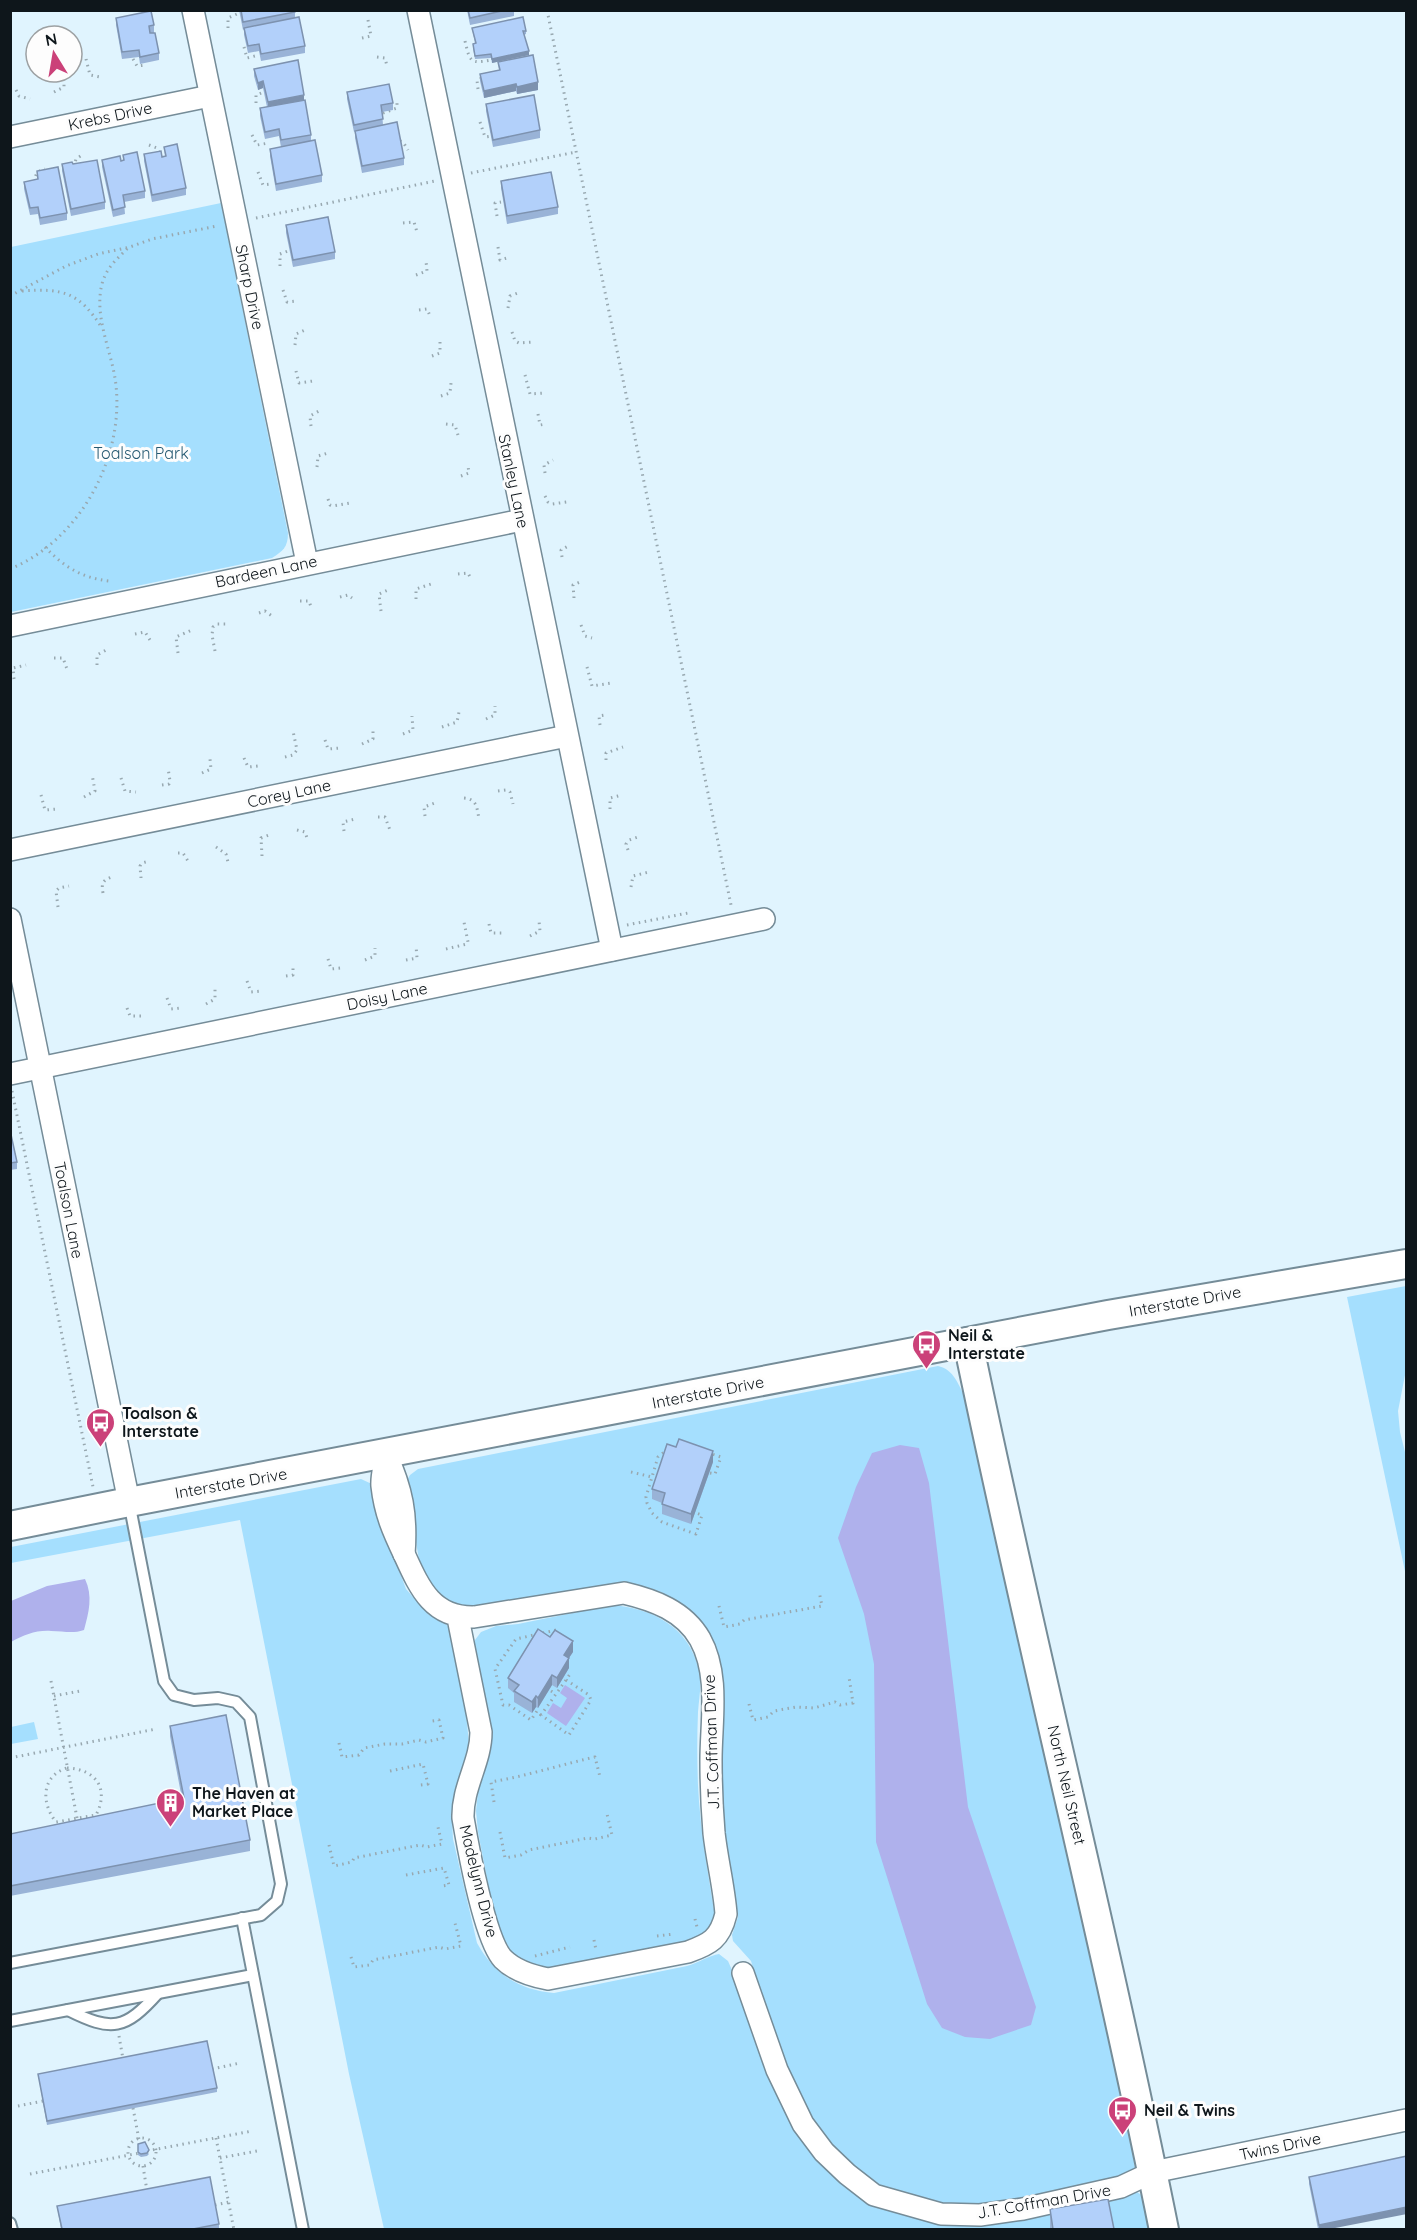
<svg xmlns="http://www.w3.org/2000/svg" width="1417" height="2240" viewBox="0 0 1417 2240" font-family="Quicksand,sans-serif">
<style>
.green{fill:#a5dffe}
.water{fill:#afb1ec}
.lines{fill:none;stroke-linecap:round;stroke-linejoin:round}
.lane-casing{stroke:#758c98;stroke-width:14}
.street-casing{stroke:#758c98;stroke-width:24}
.secondary-casing{stroke:#758c98;stroke-width:32}
.path{stroke:#98a8b0;stroke-width:3;stroke-dasharray:1.5 4.5;stroke-linecap:butt}
.lane{stroke:#fff;stroke-width:10}
.street{stroke:#fff;stroke-width:21}
.secondary{stroke:#fff;stroke-width:28}
.wall{fill:#99b3d7}
.shaded-wall{fill:#7d92af}
.building{fill:#b2d0fa;stroke:#7d92af;stroke-width:1.5}
.labels{text-anchor:middle;dominant-baseline:central;stroke-width:6;stroke-linejoin:round;paint-order:stroke}
.street-label{font-size:16px;fill:#0e161b;stroke:#fdfdfd}
.park-label{font-size:16px;fill:#255971;stroke:#fdfdfd}
.poi-label{font-size:16px;font-weight:bold;fill:#0e161b;stroke:#fdfdfd;text-anchor:start}
</style>
<rect width="100%" height="100%" fill="#e0f4fe"/>
<g class="green">
<path d="M221,203L288,533C288,547 283,551 272,558L11,612V247Z"/>
<path d="M1406,1286V1370L1398,1411L1400,1432L1406,1456V1576L1347,1297Z"/>
<path d="M938,1366C952,1369 957,1381 963,1393C1018,1654 1090,1911 1136,2173L1004,2206L945,2205L883,2187L860,2171L840,2153L814,2122L795,2085L777,2047L751,1961L733,1941L732,1935L738,1917L725,1837L720,1766L722,1681L717,1649L705,1628L680,1603L661,1592L623,1584L605,1585L487,1609L457,1606L432,1589L420,1566L406,1482L410,1475L418,1469Z"/>
<path d="M361,1479L374,1485L397,1565L406,1589L428,1614L447,1625L453,1638L465,1702L469,1744L453,1801L452,1820L453,1839L477,1943C494,1974 519,1990 554,1993L687,1966C698,1963 710,1955 719,1954L728,1961L735,1977L781,2097L896,2212L921,2219L954,2225L1137,2192L1143,2196L1149,2229H384L349,2074L240,1520L11,1563V1547Z"/>
<path d="M612,1605C652,1608 690,1627 699,1671C702,1684 699,1698 698,1712C697,1736 697,1760 698,1785C700,1829 708,1872 715,1916C711,1931 704,1936 690,1941L553,1969L535,1966L522,1961L511,1951L496,1925L478,1832L476,1811L478,1791L491,1744L474,1652L475,1640L481,1632L496,1626L518,1624Z"/>
<path d="M34,1722L38,1739L11,1744V1727Z"/>
</g>
<g class="water">
<path d="M900,1445L919,1448L929,1483L968,1807L1036,2007L1031,2025L990,2039L965,2037L942,2028L927,2004L876,1842L874,1664L864,1614L838,1538L856,1487L872,1453Z"/>
<path d="M85,1579C93,1596 89,1612 84,1630C72,1634 64,1631 51,1631C36,1630 24,1635 11,1642V1601L47,1586Z"/>
<path d="M565,1685L585,1698L566,1726L547,1713L553,1703L561,1708L567,1698L560,1693Z"/>
</g>
<g class="lines">
<defs>
<g id="lane">
<path d="M242,1918L303,2230"/>
<path d="M10,1963L261,1915L277,1901L281,1884L250,1717L236,1702L218,1698L194,1700L174,1695L164,1681L129,1502"/>
<path d="M68,2010C112,2032 125,2030 158,1993"/>
<path d="M10,2021L253,1975"/>
<path d="M10,2223L12,2230"/>
</g>
<g id="street">
<path d="M193,10L307,563"/>
<path d="M418,10L612,950"/>
<path d="M10,137L210,96"/>
<path d="M10,626L522,520"/>
<path d="M10,850L567,736"/>
<path d="M10,919L129,1502"/>
<path d="M10,1074L764,919"/>
<path d="M386,1454C385,1464 381,1476 382,1486C385,1513 393,1531 405,1556C420,1589 433,1618 474,1617L624,1593C654,1600 684,1611 700,1639C720,1675 711,1721 711,1760C711,1784 712,1809 714,1833C717,1860 724,1887 726,1914C720,1939 710,1944 688,1952L548,1979C532,1976 515,1971 503,1959C485,1940 468,1847 463,1818C462,1787 481,1762 481,1732L458,1618"/>
<path d="M386,1454C402,1489 407,1515 404,1554"/>
<path d="M743,1973L777,2070L803,2124L824,2152L847,2174L874,2195L941,2214L980,2215L1023,2209L1121,2187L1153,2172L1406,2120"/>
</g>
<g id="secondary">
<path d="M968,1342C1029,1638 1104,1932 1164,2230"/>
<path d="M10,1526L129,1502L1108,1315L1406,1264"/>
</g>
</defs>
<use href="#lane" class="lane-casing"/>
<use href="#street" class="street-casing"/>
<use href="#secondary" class="secondary-casing"/>
<g class="path">
<path d="M547,10L731,905H727"/>
<path d="M228,28V18L237,14"/>
<path d="M362,38L371,36L368,20"/>
<path d="M465,41C470,62 470,64 491,60"/>
<path d="M244,47L247,58L259,55"/>
<path d="M377,57L385,58L387,66"/>
<path d="M86,59L90,75L100,77"/>
<path d="M133,59L137,66L146,65"/>
<path d="M478,89L477,80L482,78"/>
<path d="M16,90L19,96L30,99"/>
<path d="M54,92L64,87V78"/>
<path d="M256,103V95L264,92"/>
<path d="M383,113L397,108V99"/>
<path d="M480,122L485,137L492,136"/>
<path d="M252,135L257,145L269,143"/>
<path d="M400,141L403,142L408,150"/>
<path d="M149,145L157,148L161,155"/>
<path d="M74,167L76,159L82,155"/>
<path d="M258,172L263,185L271,184"/>
<path d="M471,173L576,152"/>
<path d="M35,182C35,174 37,171 45,169"/>
<path d="M497,216L495,203L501,202"/>
<path d="M256,218L435,181"/>
<path d="M403,223L414,222L417,232"/>
<path d="M498,247L500,260L507,258"/>
<path d="M280,266V254L288,251"/>
<path d="M416,275L427,271L426,261"/>
<path d="M283,290L287,302L296,301"/>
<path d="M22,291C63,288 79,292 102,328"/>
<path d="M10,296L66,266L98,254L130,247L152,239L217,226"/>
<path d="M508,308L510,296L518,293"/>
<path d="M419,310L427,309L431,318"/>
<path d="M512,332L515,341L519,343L533,342"/>
<path d="M295,345L296,334L305,330"/>
<path d="M432,356L440,353V342"/>
<path d="M296,371L299,383L313,381"/>
<path d="M525,375L530,394L545,393"/>
<path d="M441,396L450,393L451,383"/>
<path d="M538,414L540,425L546,424"/>
<path d="M446,424L455,425L458,435"/>
<path d="M311,426L310,416L319,411"/>
<path d="M317,467L318,456L328,453"/>
<path d="M545,473L544,465L553,460"/>
<path d="M461,476L469,473L468,466"/>
<path d="M545,496L548,502L552,504L567,502"/>
<path d="M328,499L330,505L333,506L350,503"/>
<path d="M45,547C64,567 82,578 109,581"/>
<path d="M562,557L561,550L570,545"/>
<path d="M10,569C81,540 127,454 115,378C110,348 94,315 102,284C106,268 117,259 128,248"/>
<path d="M458,574L468,573L471,579"/>
<path d="M340,597L348,595L352,598"/>
<path d="M574,598L573,585L580,582"/>
<path d="M416,599V589L431,584"/>
<path d="M300,601H309L311,607"/>
<path d="M381,611L379,594L388,590"/>
<path d="M259,613L265,611L272,616"/>
<path d="M581,625L585,636L592,638"/>
<path d="M135,634L145,632L150,640"/>
<path d="M215,651L212,635L213,627L217,624H227"/>
<path d="M178,653L176,637L192,630"/>
<path d="M54,658H63L67,669"/>
<path d="M97,665V655L108,649"/>
<path d="M587,667L592,686L612,683"/>
<path d="M14,679L13,668L26,665"/>
<path d="M486,719L495,715V706"/>
<path d="M600,725L599,716L605,715"/>
<path d="M442,727L457,722L459,712"/>
<path d="M403,734L413,730L412,716"/>
<path d="M325,740L328,749L340,748"/>
<path d="M362,744L373,739V730"/>
<path d="M285,757L293,755L297,750L293,731"/>
<path d="M244,758L248,767L258,766"/>
<path d="M606,760V753L623,747"/>
<path d="M202,773L211,769L210,759"/>
<path d="M121,778L125,791L136,792"/>
<path d="M162,785L169,784L170,781L168,768"/>
<path d="M498,791L506,790L510,792L513,804"/>
<path d="M41,795L45,810L57,809"/>
<path d="M84,797L95,791L92,774"/>
<path d="M464,798C477,799 477,808 479,819"/>
<path d="M610,809V798L622,795"/>
<path d="M425,816L424,807L435,803"/>
<path d="M378,817H385L390,830"/>
<path d="M297,830L305,832L308,841"/>
<path d="M344,831L343,822L355,819"/>
<path d="M216,847L226,854L228,862"/>
<path d="M628,850L626,844L629,840L638,837"/>
<path d="M178,853H183L188,861"/>
<path d="M262,856L261,838L272,834"/>
<path d="M141,878L140,866L142,863L149,861"/>
<path d="M631,887L633,876L649,872"/>
<path d="M103,893C101,883 103,880 112,877"/>
<path d="M58,907L56,891L59,888L69,886"/>
<path d="M489,924L491,933H503"/>
<path d="M627,925L688,913"/>
<path d="M530,936L540,931L539,921"/>
<path d="M446,949L467,944L468,942L464,922"/>
<path d="M328,959L331,969L341,968"/>
<path d="M365,960L375,956V948"/>
<path d="M406,960L417,958L416,946"/>
<path d="M286,976L293,975V964"/>
<path d="M247,981L251,992L262,991"/>
<path d="M167,998L171,1009L181,1008"/>
<path d="M206,1004L215,999V989"/>
<path d="M127,1008L130,1016H141"/>
<path d="M12,1091L93,1487"/>
<path d="M668,1449L658,1457L646,1497L647,1503L652,1513L662,1522L696,1534L702,1515L696,1513"/>
<path d="M631,1472L652,1477"/>
<path d="M710,1473L715,1474L721,1457L712,1454"/>
<path d="M719,1606L724,1627L740,1624L744,1620L822,1606L819,1591"/>
<path d="M566,1680L589,1695L591,1700L569,1735L541,1715L566,1680L570,1674"/>
<path d="M51,1681L77,1818"/>
<path d="M551,1691L556,1694"/>
<path d="M54,1696L80,1691"/>
<path d="M749,1704L753,1720L768,1717L774,1711L796,1707L814,1708L835,1702L840,1705L853,1703L849,1677"/>
<path d="M541,1715L537,1711L531,1720L509,1705H503L495,1669L516,1639L556,1630"/>
<path d="M339,1743L342,1757L359,1755L364,1748L385,1744H402L419,1740L426,1742L443,1738L439,1720L432,1721"/>
<path d="M10,1758L156,1729"/>
<path d="M67,1768C95,1769 110,1788 96,1815L56,1822C41,1803 41,1776 67,1768Z"/>
<path d="M390,1771L423,1764L428,1784L420,1785"/>
<path d="M494,1802L491,1782C526,1776 560,1765 595,1757L600,1777"/>
<path d="M500,1832L505,1858L521,1855L529,1850L588,1838L595,1839L612,1835L607,1814"/>
<path d="M329,1845L334,1866L352,1862L354,1858L420,1845L427,1847L442,1844L437,1823"/>
<path d="M406,1875L444,1868L449,1885L443,1886"/>
<path d="M695,1919L697,1927"/>
<path d="M657,1936L674,1934"/>
<path d="M594,1940L596,1950"/>
<path d="M535,1956L570,1947"/>
<path d="M351,1957L354,1967L370,1965L373,1960L439,1947L445,1949L461,1946L455,1923"/>
<path d="M119,2036L123,2059"/>
<path d="M212,2069L240,2063"/>
<path d="M18,2106L43,2101"/>
<path d="M133,2108L140,2145"/>
<circle cx="142" cy="2152" r="14"/>
<path d="M216,2138L234,2230"/>
<path d="M147,2151L252,2131"/>
<path d="M220,2158L257,2151"/>
<path d="M143,2166L147,2191"/>
<path d="M30,2174L140,2153"/>
<path d="M215,2205L229,2202"/>
</g>
<use href="#lane" class="lane"/>
<use href="#street" class="street"/>
<use href="#secondary" class="secondary"/>
</g>
<g class="wall">
<path d="M239,10H295V18L305,46V53L261,61L259,51L248,53L244,35V29L243,30Z"/>
<path d="M467,10H514V16L470,25Z"/>
<path d="M116,18L154,25V33L159,53V60L140,64L139,57L122,59L116,25Z"/>
<path d="M472,28L526,31V34L524,35L529,55L492,63L491,58L475,59L473,48V44L475,43Z"/>
<path d="M498,62L538,90L517,94L516,91L484,98L480,81V74L499,70Z"/>
<path d="M254,69L304,100L311,135V141L322,175V182L276,191L270,156V149L281,147L279,136L265,139L260,116V108L267,107L263,88L258,90L254,76Z"/>
<path d="M347,92L393,103V110L382,112L383,125L404,158V165L362,173L355,138V131L354,132L347,99Z"/>
<path d="M486,104L540,130V138L493,147L486,111Z"/>
<path d="M164,147L186,188V195L152,202L144,161V154L165,156Z"/>
<path d="M123,155L145,191V198L124,202L125,214L113,217L102,167V160L121,161L123,160Z"/>
<path d="M62,164H73L105,202V209L71,216L62,171Z"/>
<path d="M37,171L67,213V220L40,225L38,214L30,215L24,189V182L37,180Z"/>
<path d="M501,181L558,207V214L507,224L501,188Z"/>
<path d="M286,225L335,252V259L293,267L286,233Z"/>
<path d="M10,1130L17,1162V1169L10,1170Z"/>
<path d="M676,1447L713,1462L691,1524L662,1514V1503L652,1499V1489Z"/>
<path d="M573,1652L569,1658V1668L557,1688L552,1685L538,1708L536,1707L532,1713L514,1702V1693L508,1688V1678Z"/>
<path d="M170,1726L250,1840V1851L10,1896V1834L182,1799L170,1736Z"/>
<path d="M38,2074L217,2088V2092L47,2125Z"/>
<path d="M138,2144L149,2154L147,2156L141,2157L138,2155Z"/>
<path d="M1309,2177L1330,2229H1318L1309,2184Z"/>
<path d="M57,2206L219,2224V2228L212,2229H61Z"/>
<path d="M1050,2209L1114,2229H1050Z"/>
</g>
<g class="shaded-wall">
<path d="M529,51V55L492,63V59Z"/>
<path d="M263,81V88L258,90V83Z"/>
<path d="M538,82V90L517,94V87Z"/>
<path d="M516,84V91L484,98V91Z"/>
<path d="M304,95V102L268,109V102Z"/>
<path d="M713,1451V1462L691,1524V1514Z"/>
<path d="M573,1641V1652L564,1665V1655Z"/>
<path d="M569,1658V1668L557,1688V1678Z"/>
<path d="M552,1675V1685L538,1708V1698Z"/>
<path d="M536,1696V1707L532,1713V1702Z"/>
<path d="M1407,2207V2214L1330,2229H1319V2225Z"/>
</g>
<g class="building">
<path d="M241,10H295V12L243,22Z"/>
<path d="M468,10H506L470,18Z"/>
<path d="M151,11L154,25L149,26L150,33H155L159,53L140,57L139,50L122,52L116,18Z"/>
<path d="M299,17L305,46L261,54L259,44L248,46L244,28Z"/>
<path d="M523,17L526,31H523L529,51L492,59L491,54L475,56L473,44L476,43L472,28Z"/>
<path d="M533,55L538,82L517,87L516,84L484,91L480,74L500,70L498,62Z"/>
<path d="M298,60L304,95L268,102L263,81L258,83L254,69Z"/>
<path d="M389,84L393,103L381,105L383,119L354,125L347,92Z"/>
<path d="M534,95L540,130L493,140L486,104Z"/>
<path d="M305,100L311,135L281,140L279,129L265,132L260,108Z"/>
<path d="M397,122L404,158L362,166L355,131Z"/>
<path d="M315,140L322,175L276,184L270,149Z"/>
<path d="M177,144L186,188L152,195L144,154L161,151L162,157L166,156L164,147Z"/>
<path d="M137,152L145,191L123,195L125,207L113,210L102,160L120,156L121,161L124,160L123,155Z"/>
<path d="M97,160L105,202L71,209L62,164L72,162L73,164Z"/>
<path d="M58,167L67,213L40,218L38,207L30,208L24,182L38,179L37,171Z"/>
<path d="M551,172L558,207L507,216L501,181Z"/>
<path d="M328,217L335,252L293,260L286,225Z"/>
<path d="M10,1130L17,1162L10,1163Z"/>
<path d="M679,1439L713,1451L691,1514L662,1504L665,1493L652,1489L667,1444L676,1447Z"/>
<path d="M538,1629L550,1637L555,1630L573,1641L564,1655L569,1658L557,1678L552,1675L538,1698L536,1696L532,1702L514,1691L519,1685L508,1678Z"/>
<path d="M226,1715L250,1840L10,1886V1834L184,1798L170,1726Z"/>
<path d="M207,2041L217,2088L47,2121L38,2074Z"/>
<path d="M145,2142L149,2150L147,2153L141,2154L138,2152V2144Z"/>
<path d="M1407,2156V2207L1319,2225L1309,2177Z"/>
<path d="M210,2177L219,2224L193,2229H62L57,2206Z"/>
<path d="M1108,2199L1114,2229H1053L1050,2209Z"/>
</g>
<defs>
<symbol id="bus-pin" viewBox="-11 -11 22 30"><path d="M0 17L-7.5 6A9.5 9.5 0 1 1 7.5 6Z" fill="#cb4179" stroke="#fdfdfd"/><path d="M-5-6H5V4H4V6H2V4H-2V6H-4V4H-5ZM-3.5-4V0h7V-4ZM-3.5 1.2v1.5H-2V1.2ZM2 1.2v1.5H3.5V1.2Z" fill="#fff"/></symbol>
<symbol id="building-pin" viewBox="-11 -11 22 30"><path d="M0 17L-7.5 6A9.5 9.5 0 1 1 7.5 6Z" fill="#cb4179" stroke="#fdfdfd"/><path d="M-4-6H4V6H1V3H-1V6H-4ZM-2.5-4.3h1.7v1.8h-1.7ZM.8-4.3h1.7v1.8H.8ZM-2.5-1h1.7V.8h-1.7ZM.8-1h1.7V.8H.8Z" fill="#fff"/></symbol>
</defs>
<g fill-rule="evenodd">
<use href="#bus-pin" x="910" y="1328" width="33" height="45"/>
<use href="#bus-pin" x="84" y="1406" width="33" height="45"/>
<use href="#building-pin" x="154" y="1786" width="33" height="45"/>
<use href="#bus-pin" x="1106" y="2094" width="33" height="45"/>
</g>
<g class="labels">
<g class="street-label">
<text transform="translate(110 116) rotate(-12)">Krebs Drive</text>
<text transform="translate(250 287) rotate(78)">Sharp Drive</text>
<text transform="translate(514 481) rotate(78)">Stanley Lane</text>
<text transform="translate(266 571) rotate(-12)">Bardeen Lane</text>
<text transform="translate(289 793) rotate(-12)">Corey Lane</text>
<text transform="translate(387 996) rotate(-12)">Doisy Lane</text>
<text transform="translate(69 1210) rotate(79)">Toalson Lane</text>
<text transform="translate(1185 1301) rotate(-10)">Interstate Drive</text>
<text transform="translate(708 1392) rotate(-11)">Interstate Drive</text>
<text transform="translate(231 1483) rotate(-10)">Interstate Drive</text>
<text transform="translate(711 1742) rotate(-92)">J.T. Coffman Drive</text>
<text transform="translate(1067 1785) rotate(77)">North Neil Street</text>
<text transform="translate(479 1881) rotate(76)">Madelynn Drive</text>
<text transform="translate(1280 2146) rotate(-12)">Twins Drive</text>
<text transform="translate(1044 2201) rotate(-10)">J.T. Coffman Drive</text>
</g>
<g class="park-label">
<text x="141" y="453">Toalson Park</text>
</g>
<g class="poi-label">
<text x="948" y="1335">Neil &amp;<tspan x="948" dy="18">Interstate</tspan></text>
<text x="122" y="1413">Toalson &amp;<tspan x="122" dy="18">Interstate</tspan></text>
<text x="192" y="1793">The Haven at<tspan x="192" dy="18">Market Place</tspan></text>
<text x="1144" y="2110">Neil &amp; Twins</text>
</g>
</g>
<rect width="1417" height="2240" fill="none" stroke="#0e161b" stroke-width="24"/>
<g transform="translate(54 54) rotate(349)"><circle r="28" fill="#fdfdfd" stroke="#9da1a3" stroke-width="1.5"/>
<path d="M0-4.5L10 22L0 15L-10 22Z" fill="#cb4179"/>
<text y="-9" font-size="16" font-weight="bold" text-anchor="middle" fill="#0e161b">N</text>
</g>
</svg>
